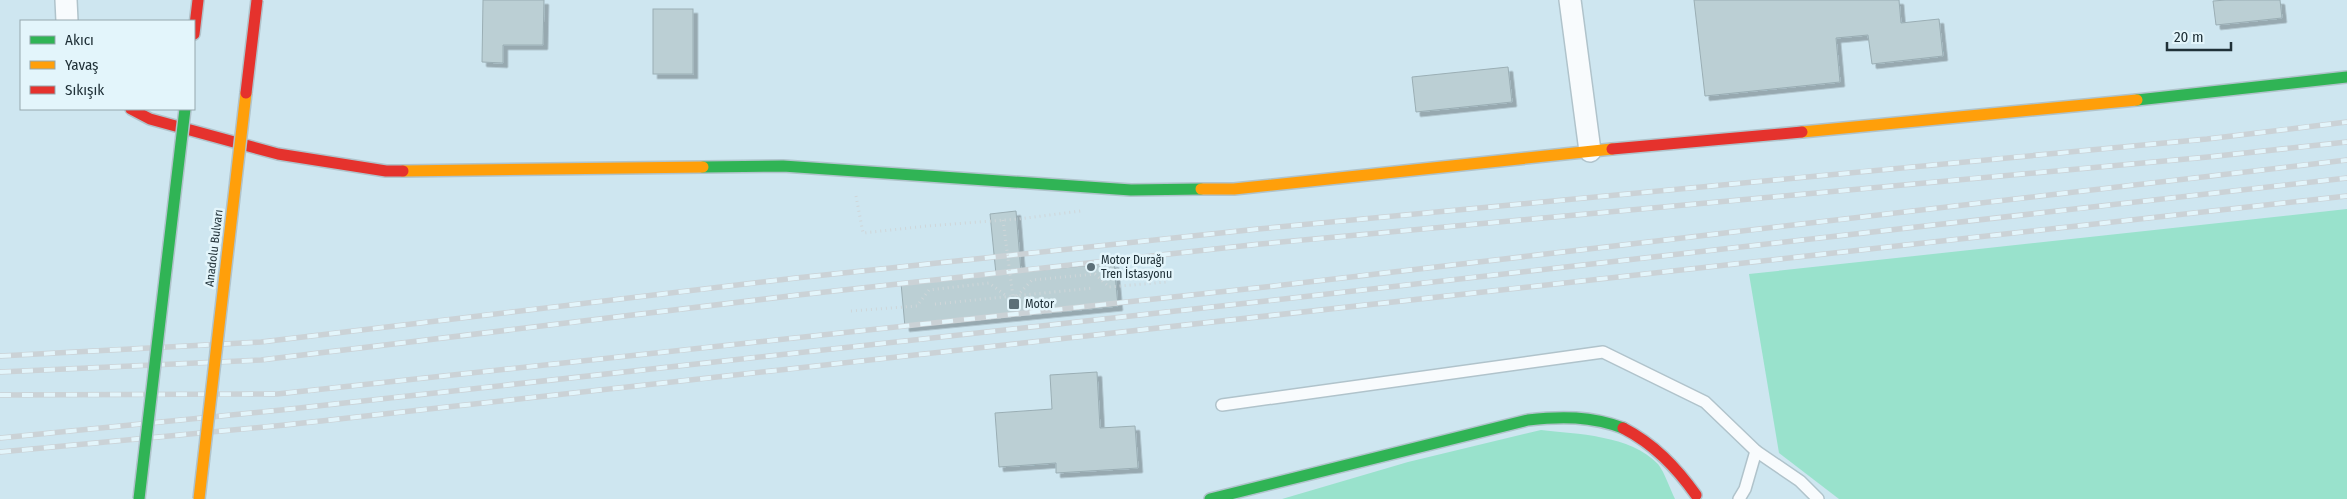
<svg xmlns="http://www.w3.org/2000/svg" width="2347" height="499" viewBox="0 0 2347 499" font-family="'Fira Sans Condensed',sans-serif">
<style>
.green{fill:#99e2cc}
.building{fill:#bbcfd4;stroke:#9aaeb4;filter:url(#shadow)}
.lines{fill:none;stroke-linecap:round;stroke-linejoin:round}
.lane-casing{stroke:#b0c3cb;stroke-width:14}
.street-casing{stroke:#b0c3cb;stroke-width:24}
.fast-casing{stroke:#b0c3cb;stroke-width:14}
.slow-casing{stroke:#b0c3cb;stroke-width:14}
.jam-casing{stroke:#b0c3cb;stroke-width:14}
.path{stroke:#cfd6d9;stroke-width:3;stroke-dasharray:1 4;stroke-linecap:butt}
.lane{stroke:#f8fbfd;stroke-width:11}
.street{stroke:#f8fbfd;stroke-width:21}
.fast{stroke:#30b455;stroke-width:11}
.slow{stroke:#ff9f0a;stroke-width:11}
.jam{stroke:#e5322d;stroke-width:11}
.rail-casing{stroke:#cbd2d6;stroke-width:5.5}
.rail{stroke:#e3f5fb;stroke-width:4;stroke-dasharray:11;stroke-linecap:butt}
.fast-bridge-casing{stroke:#b0c3cb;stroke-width:14;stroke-linecap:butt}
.slow-bridge-casing{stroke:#b0c3cb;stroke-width:14;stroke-linecap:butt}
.jam-bridge-casing{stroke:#b0c3cb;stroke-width:14;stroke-linecap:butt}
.path-bridge{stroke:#cfd6d9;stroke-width:3;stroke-dasharray:1 4;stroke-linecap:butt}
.fast-bridge{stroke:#30b455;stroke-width:11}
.slow-bridge{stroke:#ff9f0a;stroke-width:11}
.jam-bridge{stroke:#e5322d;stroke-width:11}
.poi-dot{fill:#5d7078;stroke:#e3f5fb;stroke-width:2}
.labels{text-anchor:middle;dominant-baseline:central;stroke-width:5;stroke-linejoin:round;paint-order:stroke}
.street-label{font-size:12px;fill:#203138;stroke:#e3f5fb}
.poi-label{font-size:12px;fill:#203138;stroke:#e3f5fb;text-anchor:start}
</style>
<defs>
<filter id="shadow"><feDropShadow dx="4.5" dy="4.5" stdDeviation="0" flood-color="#0004"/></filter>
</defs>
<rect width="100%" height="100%" fill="#cee6f0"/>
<g class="green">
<path d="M2347,209V499H1839L1779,453L1749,274Z"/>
<path d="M1541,430C1576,434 1631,435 1658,464C1665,473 1670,489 1675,499H1282L1408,462Z"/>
</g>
<g class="building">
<path d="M483,0H544L543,45H503V63L482,62Z"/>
<path d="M1694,0H1899L1901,23L1939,19L1943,56L1872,64L1868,35L1836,38L1840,82L1705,96Z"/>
<path d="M2226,0H2280L2282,18L2216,25L2213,1Z"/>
<rect x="653" y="9" width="40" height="65"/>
<path d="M1508,67L1512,102L1416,112L1412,77Z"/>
<path d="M1016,211L1021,272L1114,263L1118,306L905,327L901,283L996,274L990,214Z"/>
<path d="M1097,372L1100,428L1135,426L1138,468L1056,473V463L999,467L995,413L1052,409L1050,375Z"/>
</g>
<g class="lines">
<defs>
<g id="lane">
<path d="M1222,405L1603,352L1705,402L1756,451L1800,481L1818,499"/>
<path d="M1739,499L1745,489L1756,451"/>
</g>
<g id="street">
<path d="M66,0L67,21"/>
<path d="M1570,0L1590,151"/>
</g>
<g id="fast">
<path d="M2137,100L2347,77"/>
<path d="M703,167L783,166L1131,190L1201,189"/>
<path d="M1210,499L1528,420C1561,416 1591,416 1623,428"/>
</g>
<g id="slow">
<path d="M1802,132L2137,100"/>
<path d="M403,171L703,167"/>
<path d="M1201,189H1234L1612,149"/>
</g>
<g id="jam">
<path d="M194,34L198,0"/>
<path d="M131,109L150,119L278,154L386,171H403"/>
<path d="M1612,149L1802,132"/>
<path d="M1623,428C1654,444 1676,467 1696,495"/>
</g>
</defs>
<use href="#lane" class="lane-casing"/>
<use href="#street" class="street-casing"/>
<use href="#fast" class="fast-casing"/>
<use href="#slow" class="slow-casing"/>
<use href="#jam" class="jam-casing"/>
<g class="path">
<path d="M856,196L863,233L927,226L1018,219L1081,211"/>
<path d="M1017,296L1032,280L1095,274L1109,287L1166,282"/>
<path d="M935,304L1093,288"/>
<path d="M851,311L917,306L929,290L989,283L1008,297"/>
</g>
<use href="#lane" class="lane"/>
<use href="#street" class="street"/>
<use href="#fast" class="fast"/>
<use href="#slow" class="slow"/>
<use href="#jam" class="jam"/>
<defs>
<g id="rail">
<path d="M0,356L261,342L796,278L1258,229L2207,139L2347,122"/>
<path d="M0,372L261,360L798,295L1260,244L2208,157L2347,142"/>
<path d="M0,395L277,394L1265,287L2347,160"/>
<path d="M0,438L281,410L1266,301L2347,178"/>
<path d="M0,452L285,425L2347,196"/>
</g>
</defs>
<use href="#rail" class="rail-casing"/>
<use href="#rail" class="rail"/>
<defs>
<path id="fast-bridge" d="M139,499L185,109"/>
<path id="slow-bridge" d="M199,499L246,93"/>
<path id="jam-bridge" d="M246,93L257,0"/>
</defs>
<use href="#fast-bridge" class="fast-bridge-casing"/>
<use href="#slow-bridge" class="slow-bridge-casing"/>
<use href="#jam-bridge" class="jam-bridge-casing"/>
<path class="path-bridge" d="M1003,220L1013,297"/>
<use href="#fast-bridge" class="fast-bridge"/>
<use href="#slow-bridge" class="slow-bridge"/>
<use href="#jam-bridge" class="jam-bridge"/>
</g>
<g class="poi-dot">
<circle cx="1091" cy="267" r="5"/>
<rect x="1008" y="298" width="12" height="12" rx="2.5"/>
</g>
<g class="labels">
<g class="street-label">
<text transform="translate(214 248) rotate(-83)">Anadolu Bulvarı</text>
</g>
<g class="poi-label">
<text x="1101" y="260">Motor Durağı<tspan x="1101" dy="14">Tren İstasyonu</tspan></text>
<text x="1025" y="304">Motor</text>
</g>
</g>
<rect x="20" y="20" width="175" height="90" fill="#e3f5fb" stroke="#95a7ad"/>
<rect x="30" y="36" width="25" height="8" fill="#30b455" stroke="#95a7ad"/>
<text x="65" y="45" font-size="15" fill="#203138">Akıcı</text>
<rect x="30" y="61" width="25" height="8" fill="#ff9f0a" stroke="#95a7ad"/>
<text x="65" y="70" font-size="15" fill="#203138">Yavaş</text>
<rect x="30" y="86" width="25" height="8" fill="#e5322d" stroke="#95a7ad"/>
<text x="65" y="95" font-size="15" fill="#203138">Sıkışık</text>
<path d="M2167 42v8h64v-8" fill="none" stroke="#203138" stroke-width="2.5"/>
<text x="2174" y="42" font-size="15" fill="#203138" stroke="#e3f5fb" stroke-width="4" paint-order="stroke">20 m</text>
</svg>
